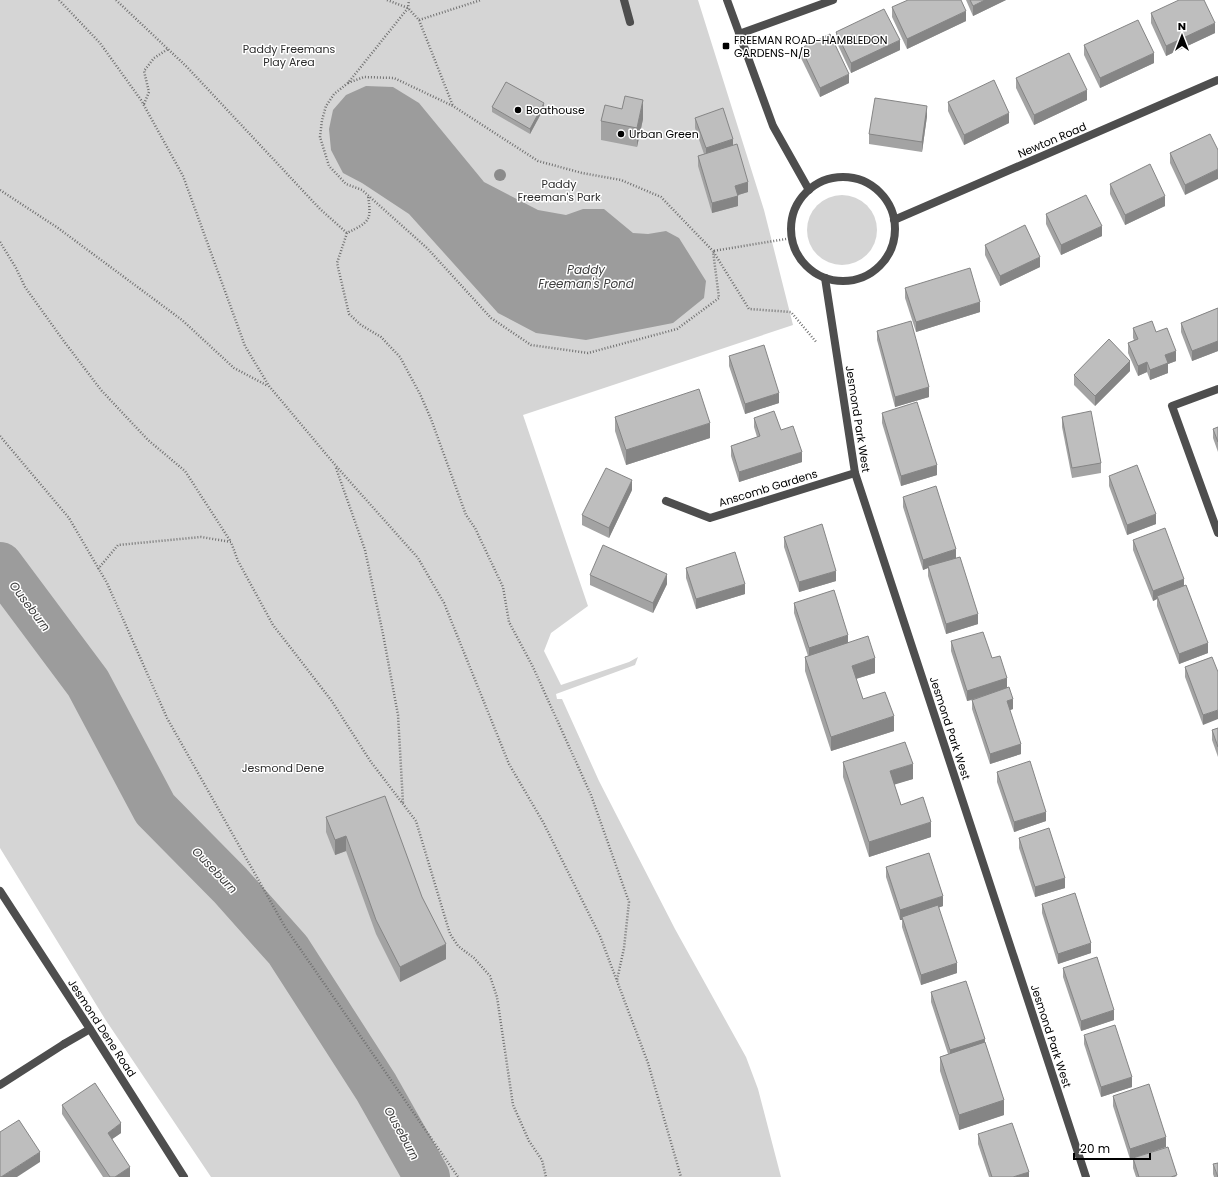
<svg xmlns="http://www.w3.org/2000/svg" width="1218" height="1177" viewBox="0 0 1218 1177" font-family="Poppins,sans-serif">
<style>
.green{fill:#d5d5d5}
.water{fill:#9c9c9c}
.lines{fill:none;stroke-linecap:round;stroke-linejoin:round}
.river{stroke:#9c9c9c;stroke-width:46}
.path{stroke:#707070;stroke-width:2.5;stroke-dasharray:1 2;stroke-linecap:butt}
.service{stroke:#4e4e4e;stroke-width:8}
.pedestrian{stroke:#4e4e4e;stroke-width:8}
.minor{stroke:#4e4e4e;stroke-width:8}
.tertiary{stroke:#4e4e4e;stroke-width:8}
.tree{fill:#8b8b8b}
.wall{fill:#a3a3a3}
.shaded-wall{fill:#858585}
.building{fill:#bebebe;stroke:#858585}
.poi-dot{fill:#000;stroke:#fff;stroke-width:1.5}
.labels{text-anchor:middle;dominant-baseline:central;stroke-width:3;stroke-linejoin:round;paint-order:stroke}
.poi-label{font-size:11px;fill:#000;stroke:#fff;text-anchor:start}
.park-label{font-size:11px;fill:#2c2c2c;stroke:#fff}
.street-label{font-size:11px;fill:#000;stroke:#fff}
.water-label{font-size:12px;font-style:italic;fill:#3d3d3d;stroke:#fff}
</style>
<rect width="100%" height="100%" fill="#fff"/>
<g class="green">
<path d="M0,0H698L764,210L793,325L523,415L588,606L551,633L544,651L561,685L629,662L638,657L635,665L556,694L557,699H562L599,781L675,929L746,1057L758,1089L781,1177H211L105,1019L0,848Z"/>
<circle cx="842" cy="230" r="35"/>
</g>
<path class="water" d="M366,86L393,87L419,103L484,182L538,210L566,215L583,209H604L633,233L648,234L666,231L679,238L706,281L704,298L673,323L586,340L536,333L498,313L409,214L362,183L343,173L331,150L329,129L333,110L346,95Z"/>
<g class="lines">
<path class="river" d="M0,565L88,683L155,809L230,885L288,950L376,1087L427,1177"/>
<g class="path">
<path d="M59,0L100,43L141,100L183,176L245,346L269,386L336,466L418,558L444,603L509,764L543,822L600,936L648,1063L681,1177"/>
<path d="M116,0L187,67L320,209L347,233C369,222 372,221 368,196"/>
<path d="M387,0L408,8L419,20L453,106"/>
<path d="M419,20L481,0"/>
<path d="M348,83L364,77L394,78L453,106L538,161L582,173L621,180L661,197L713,251L719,298L677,329L588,353L531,345L491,318L427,248L362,190L346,184L329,166L320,137L322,120L326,106L334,94L348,83L408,8L409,0"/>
<path d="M144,104L149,92L144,71L154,58L168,49"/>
<path d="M0,190L58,228L182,320L234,368L268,386"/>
<path d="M347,233L337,263L349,314L361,325L381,337L400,357L420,394L431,419L466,515L475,528L503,587L509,622L533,667L591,795L629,902L624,948L617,980"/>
<path d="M792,238L713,251L749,309L791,312L817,343"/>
<path d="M0,242L16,268L25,287L63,340L101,390L148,440L185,471L231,542"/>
<path d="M0,436L69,518L107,583L167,718L285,927L458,1177"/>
<path d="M336,468L365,550L383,634L398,715L403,803"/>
<path d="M98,569L118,545L201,537L231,542L238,561L273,625L331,700L371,762L416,821L450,934L458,946L474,958L490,976L497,997L513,1105L529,1141L542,1160L546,1177"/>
</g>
<path class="service" d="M624,0L630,22"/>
<path class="pedestrian" d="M0,891L90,1029L64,1044"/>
<g class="minor">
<path d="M739,34L833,0"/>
<path d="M825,278L855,473L1086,1177"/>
<path d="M1218,389L1172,406L1218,533"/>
<path d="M666,501L710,518L855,473"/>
<path d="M90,1029L184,1177"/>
<path d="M0,1085L64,1044"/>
</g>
<g class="tertiary">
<path d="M727,0L773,126L809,190"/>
<circle cx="843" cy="229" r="52"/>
<path d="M894,220L1218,80"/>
</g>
</g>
<circle class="tree" cx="500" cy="175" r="6"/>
<g class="wall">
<path d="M966,0H1006L973,16Z"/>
<path d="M892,7L966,21L907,49L892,17Z"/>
<path d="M1151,13L1215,33L1166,56L1151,23Z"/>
<path d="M836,32L900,50L851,73L836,41Z"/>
<path d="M1084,45L1154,63L1100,88L1084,55Z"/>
<path d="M801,48L849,83L820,97L801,58Z"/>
<path d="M1016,78L1087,100L1034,125L1016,88Z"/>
<path d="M948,102L1009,123L964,145L948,111Z"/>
<path d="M492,107L544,108L530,134L492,112Z"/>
<path d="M927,116L922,152L869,144V134Z"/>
<path d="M695,118L733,145L748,192L738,195V206L712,213L698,166V156L704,154L695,128Z"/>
<path d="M643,119L637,147L601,140V121Z"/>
<path d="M1210,134L1185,195L1170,163V153Z"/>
<path d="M1110,184L1165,206L1125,225L1110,194Z"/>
<path d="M1046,214L1102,236L1061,255L1046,224Z"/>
<path d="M985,245L1040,267L1000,286L985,255Z"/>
<path d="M905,288L980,312L916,332L905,298Z"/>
<path d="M1218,308V351L1192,361L1181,332V323Z"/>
<path d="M1133,328L1156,332L1176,361L1168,364V373L1150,380L1147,372L1138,376L1128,353V343L1134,340L1133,338Z"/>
<path d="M877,331L929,397L895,407L877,340Z"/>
<path d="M729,356L779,403L745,414L729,366Z"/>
<path d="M1130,371L1095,406L1074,385V375Z"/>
<path d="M882,413L937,475L901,486L882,423Z"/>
<path d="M615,417L710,438L626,465L615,431Z"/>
<path d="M1062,417L1101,463V473L1072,478L1062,427Z"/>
<path d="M754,418L781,430L802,462L739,482L731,456V446L757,437L754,427Z"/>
<path d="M1218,427V452L1213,438V429Z"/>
<path d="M1109,476L1156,524L1127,535L1109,486Z"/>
<path d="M632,490L609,538L582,525V515Z"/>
<path d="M903,497L956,558L978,624L946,634L928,576V568L923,570L903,507Z"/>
<path d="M784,537L836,581L799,592L784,547Z"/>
<path d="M1133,540L1184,586L1208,653L1179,664L1157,606V599L1153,601L1133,550Z"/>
<path d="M686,568L745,594L696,609L686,578Z"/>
<path d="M590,575L667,584L653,613L590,585Z"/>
<path d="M794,603L848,642L875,673L856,679L863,699L894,731L831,751L805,671V657L808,656L794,613Z"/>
<path d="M951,641L992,658L1007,688L1013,709L1010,710L1021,754L990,764L972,709V700L967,701L951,651Z"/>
<path d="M1212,657L1203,725L1185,677V667Z"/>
<path d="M1218,728V757L1212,740V730Z"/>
<path d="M843,762L913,779L894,784L901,805L931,837L869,857L843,777Z"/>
<path d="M997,772L1046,821L1014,832L997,782Z"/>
<path d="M326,817L422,897L446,959L400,982L376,934L346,851L335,855L326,832Z"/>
<path d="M1019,838L1065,888L1035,897L1019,848Z"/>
<path d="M886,867L943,906L938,908L957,973L921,985L902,927V920H900L886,877Z"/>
<path d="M1042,904L1091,953L1058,964L1042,913Z"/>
<path d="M1063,968L1114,1020L1081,1031L1063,977Z"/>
<path d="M931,992L985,1042L1004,1115L959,1130L940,1071V1057L948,1054L931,1002Z"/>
<path d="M1084,1035L1132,1087L1101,1097L1084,1044Z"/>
<path d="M1113,1096L1166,1147L1130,1159L1113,1106Z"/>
<path d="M62,1105L121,1133L112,1139L130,1177H103L62,1114Z"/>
<path d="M978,1134L1029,1177H989L978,1144Z"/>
<path d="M1133,1158L1177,1177H1136L1133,1168Z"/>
<path d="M1213,1164L1218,1177H1214L1213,1174Z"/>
</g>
<g class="shaded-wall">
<path d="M985,0H1006L973,16V6Z"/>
<path d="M966,11V21L907,49V39Z"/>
<path d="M1215,23V33L1166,56V46Z"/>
<path d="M900,40V50L851,73V63Z"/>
<path d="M1154,53V63L1100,88V78Z"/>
<path d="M849,74V83L820,97V88Z"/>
<path d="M1087,90V100L1034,125V115Z"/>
<path d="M643,100V119L637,147V128Z"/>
<path d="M544,103V108L530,134V129Z"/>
<path d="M927,106V116L922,152V142Z"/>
<path d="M1009,113V123L964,145V135Z"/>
<path d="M733,139V149L706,158V148Z"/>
<path d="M1218,169V179L1185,195V185Z"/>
<path d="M748,182V192L735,196V186Z"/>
<path d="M738,196V206L712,213V203Z"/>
<path d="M1165,196V206L1125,225V215Z"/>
<path d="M1102,226V236L1061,255V245Z"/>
<path d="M1040,257V267L1000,286V276Z"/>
<path d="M980,302V312L916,332V322Z"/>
<path d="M1218,341V351L1192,361V351Z"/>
<path d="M1176,351V361L1168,364V373L1150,380V370L1165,355Z"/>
<path d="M1130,361V371L1095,406V396Z"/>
<path d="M1147,362V372L1138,376V366Z"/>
<path d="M929,387V397L895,407V397Z"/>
<path d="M779,393V403L745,414V404Z"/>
<path d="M710,423V438L626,465V450Z"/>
<path d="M802,452V462L739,482V472Z"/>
<path d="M937,465V475L901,486V476Z"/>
<path d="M632,480V490L609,538V528Z"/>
<path d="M1156,514V524L1127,535V525Z"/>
<path d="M956,549V559L928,566V568L923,570V560Z"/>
<path d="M836,571V581L799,592V582Z"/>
<path d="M667,574V584L653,613V603Z"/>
<path d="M1184,579V589L1157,596V599L1153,601V591Z"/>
<path d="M745,584V594L696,609V599Z"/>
<path d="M978,614V624L946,634V624Z"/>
<path d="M848,635V645L809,658V648Z"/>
<path d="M1208,643V653L1179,664V654Z"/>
<path d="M875,658V673L852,680V666Z"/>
<path d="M1007,678V688L967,701V691Z"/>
<path d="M1013,699V709L1007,711V701Z"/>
<path d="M1218,710V719L1203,725V715Z"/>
<path d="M894,716V731L831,751V737Z"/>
<path d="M1021,744V754L990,764V754Z"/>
<path d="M913,764V779L890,786V771Z"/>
<path d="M1046,812V821L1014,832V822Z"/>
<path d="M931,822V837L869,857V842Z"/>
<path d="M346,836V851L335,855V840Z"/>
<path d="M1065,878V888L1035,897V887Z"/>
<path d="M943,896V906L903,919L902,917V920H900V910Z"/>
<path d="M1091,943V953L1058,964V954Z"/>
<path d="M446,944V959L400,982V967Z"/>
<path d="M957,963V973L921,985V975Z"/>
<path d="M1114,1010V1020L1081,1031V1021Z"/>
<path d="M985,1039V1049L950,1060V1050Z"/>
<path d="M1132,1077V1087L1101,1097V1087Z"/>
<path d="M1004,1100V1115L959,1130V1115Z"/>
<path d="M121,1123V1133L108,1142V1133Z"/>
<path d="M1166,1137V1147L1130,1159V1149Z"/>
<path d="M40,1152V1162L17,1177H1Z"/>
<path d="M130,1167V1177H115Z"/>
<path d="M1029,1172V1177H1013Z"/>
</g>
<g class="building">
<path d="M908,0H961L966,11L907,39L892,7Z"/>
<path d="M970,0H985L973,6Z"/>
<path d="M1179,0H1204L1215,23L1166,46L1151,13Z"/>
<path d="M884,9L900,40L851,63L836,32Z"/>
<path d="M1138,20L1154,53L1100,78L1084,45Z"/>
<path d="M830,34L849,74L820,88L801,48Z"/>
<path d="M1069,53L1087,90L1034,115L1016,78Z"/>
<path d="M994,80L1009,113L964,135L948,102Z"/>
<path d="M506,82L544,103L530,129L492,107Z"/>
<path d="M625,96L643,100L637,128L601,121L605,105L622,109Z"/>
<path d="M875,98L927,106L922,142L869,134Z"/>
<path d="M723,108L733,139L706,148L695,118Z"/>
<path d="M1210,134L1218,150V169L1185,185L1170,153Z"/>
<path d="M737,144L748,182L735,186L738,196L712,203L698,156Z"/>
<path d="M1150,164L1165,196L1125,215L1110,184Z"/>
<path d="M1086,195L1102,226L1061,245L1046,214Z"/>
<path d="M1025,225L1040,257L1000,276L985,245Z"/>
<path d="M970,268L980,302L916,322L905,288Z"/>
<path d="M1218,308V341L1192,351L1181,323Z"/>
<path d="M911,321L929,387L895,397L877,331Z"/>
<path d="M1152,321L1156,332L1167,328L1176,351L1165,355L1168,363L1150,370L1147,362L1138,366L1128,343L1138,339L1133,328Z"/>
<path d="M1109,339L1130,361L1095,396L1074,375Z"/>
<path d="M764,345L779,393L745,404L729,356Z"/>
<path d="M699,389L710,423L626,450L615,417Z"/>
<path d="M917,402L937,465L901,476L882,413Z"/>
<path d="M774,411L781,430L793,426L802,452L739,472L731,446L760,436L754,418Z"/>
<path d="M1091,411L1101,463L1072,468L1062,417Z"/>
<path d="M1218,427V442L1213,429Z"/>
<path d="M1137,465L1156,514L1127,525L1109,476Z"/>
<path d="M606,468L632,480L609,528L582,515Z"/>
<path d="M936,486L956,549L923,560L903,497Z"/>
<path d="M822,524L836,571L799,582L784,537Z"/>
<path d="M1165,528L1184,579L1153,591L1133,540Z"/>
<path d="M603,545L667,574L653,603L590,575Z"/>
<path d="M735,552L745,584L696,599L686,568Z"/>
<path d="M960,557L978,614L946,624L928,566Z"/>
<path d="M1186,585L1208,643L1179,654L1157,596Z"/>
<path d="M834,590L848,635L809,648L794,603Z"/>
<path d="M983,632L992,658L1000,656L1007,678L967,691L951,641Z"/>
<path d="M868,636L875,658L852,666L863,699L885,692L894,716L831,737L805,657Z"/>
<path d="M1212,657L1218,672V710L1203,715L1185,667Z"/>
<path d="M1009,687L1013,699L1007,701L1021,744L990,754L972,700Z"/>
<path d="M1218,728V747L1212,730Z"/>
<path d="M905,742L913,764L890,771L901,805L923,797L931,822L869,842L843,762Z"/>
<path d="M1030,761L1046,812L1014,822L997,772Z"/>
<path d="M385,796L422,897L446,944L400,967L376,920L346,836L335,840L326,817Z"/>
<path d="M1049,828L1065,878L1035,887L1019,838Z"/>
<path d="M929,853L943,896L900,910L886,867Z"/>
<path d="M1075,893L1091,943L1058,954L1042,904Z"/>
<path d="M938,905L957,963L921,975L902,917Z"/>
<path d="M1097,957L1114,1010L1081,1021L1063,968Z"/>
<path d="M966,981L985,1039L950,1050L931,992Z"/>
<path d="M1115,1025L1132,1077L1101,1087L1084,1035Z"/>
<path d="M985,1042L1004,1100L959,1115L940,1057Z"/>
<path d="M95,1083L121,1123L108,1133L130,1167L115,1177H110L62,1105Z"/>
<path d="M1149,1084L1166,1137L1130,1149L1113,1096Z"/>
<path d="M19,1120L40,1152L1,1177H0V1132Z"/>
<path d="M1012,1123L1029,1172L1013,1177H992L978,1134Z"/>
<path d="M1168,1147L1177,1175L1171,1177H1139L1133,1158Z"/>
<path d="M1218,1163V1177L1213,1164Z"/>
</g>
<g class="poi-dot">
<rect x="722" y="42" width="8" height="8" rx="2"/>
<circle cx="518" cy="110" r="4"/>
<circle cx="621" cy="134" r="4"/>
</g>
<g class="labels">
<g class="poi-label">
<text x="734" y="40">FREEMAN ROAD-HAMBLEDON<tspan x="734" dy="13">GARDENS-N/B</tspan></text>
<text x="526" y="110">Boathouse</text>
<text x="629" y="134">Urban Green</text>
</g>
<g class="park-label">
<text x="289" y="49">Paddy Freemans<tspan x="289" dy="13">Play Area</tspan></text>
<text x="559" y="184">Paddy<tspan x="559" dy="13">Freeman's Park</tspan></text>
<text x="283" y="768">Jesmond Dene</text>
</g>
<g class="street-label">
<text transform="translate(1052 140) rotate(-23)">Newton Road</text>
<text transform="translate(858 419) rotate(81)">Jesmond Park West</text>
<text transform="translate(768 488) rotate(-17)">Anscomb Gardens</text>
<text transform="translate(950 728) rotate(72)">Jesmond Park West</text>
<text transform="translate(102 1028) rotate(57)">Jesmond Dene Road</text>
<text transform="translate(1051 1036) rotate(72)">Jesmond Park West</text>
</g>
<g class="water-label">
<text x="586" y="269">Paddy<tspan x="586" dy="14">Freeman's Pond</tspan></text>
<text transform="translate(30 606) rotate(53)">Ouseburn</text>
<text transform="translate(215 870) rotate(46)">Ouseburn</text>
<text transform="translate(402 1133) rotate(61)">Ouseburn</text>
</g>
</g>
<g transform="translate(1182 36)" stroke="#ffffff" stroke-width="3" paint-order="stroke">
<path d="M0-3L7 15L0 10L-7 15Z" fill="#000000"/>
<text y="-6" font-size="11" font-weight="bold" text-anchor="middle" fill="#000000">N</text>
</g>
<path d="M1074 1153v6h76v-6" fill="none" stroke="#000000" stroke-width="2"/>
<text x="1080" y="1153" font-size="12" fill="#000000" stroke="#ffffff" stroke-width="3" paint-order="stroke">20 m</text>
</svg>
